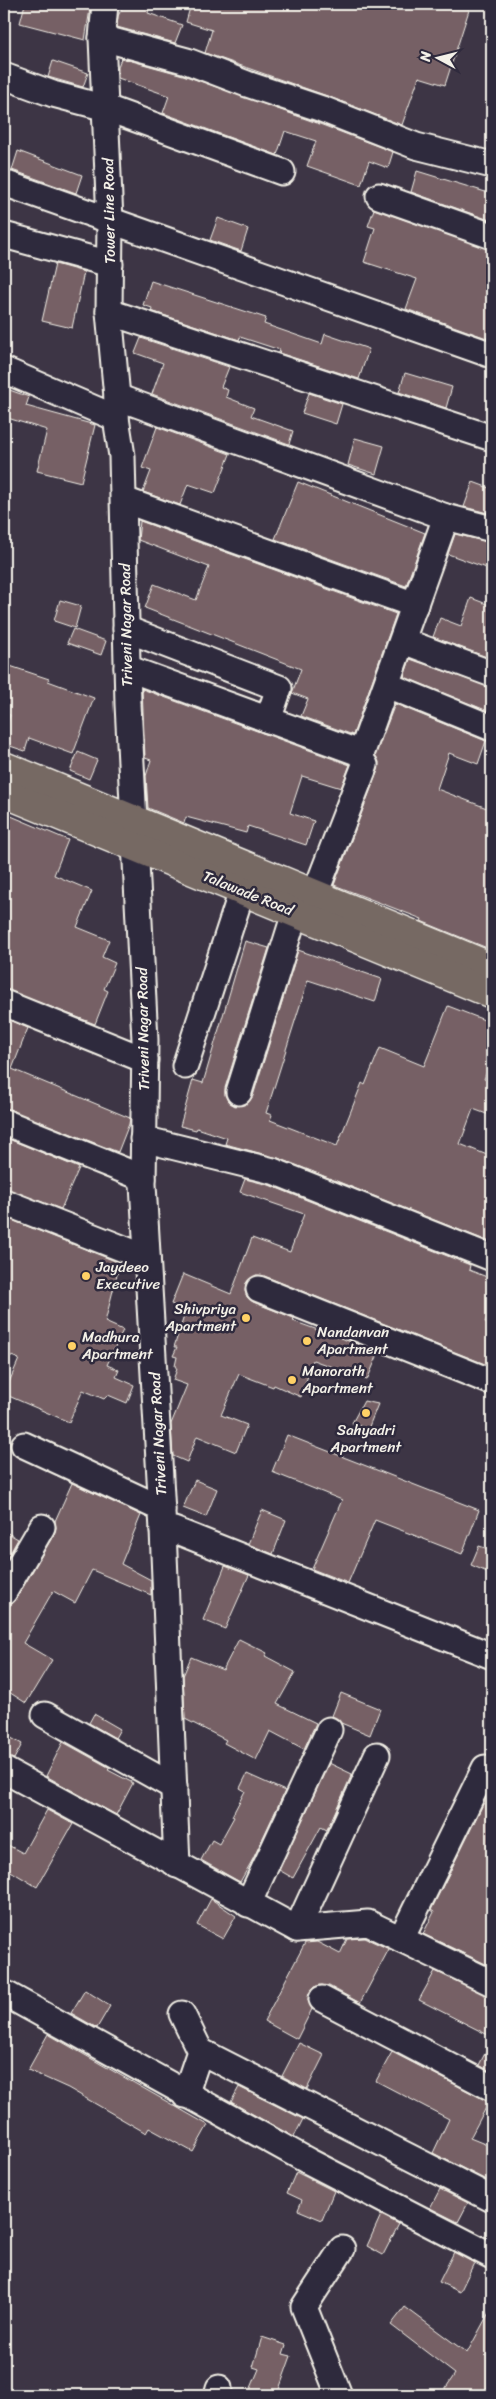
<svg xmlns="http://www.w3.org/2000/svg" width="496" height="2399" viewBox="0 0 496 2399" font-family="Sriracha,sans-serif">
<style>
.building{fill:#766065;stroke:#f4f1e8}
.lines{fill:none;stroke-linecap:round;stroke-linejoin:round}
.minor-casing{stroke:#f4f1e8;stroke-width:29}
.major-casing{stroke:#f4f1e8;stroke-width:31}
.minor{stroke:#2f2a3d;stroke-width:25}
.major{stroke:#766964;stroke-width:28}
.poi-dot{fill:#ffd166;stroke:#2f2a3d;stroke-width:2}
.labels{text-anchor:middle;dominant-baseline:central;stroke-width:5;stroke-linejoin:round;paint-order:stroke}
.street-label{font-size:15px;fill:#f4f1e8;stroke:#2f2a3d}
.poi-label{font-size:15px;fill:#f4f1e8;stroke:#2f2a3d;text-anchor:start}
</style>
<rect width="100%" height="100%" fill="#3d3545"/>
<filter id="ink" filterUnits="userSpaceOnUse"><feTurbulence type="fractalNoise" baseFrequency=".02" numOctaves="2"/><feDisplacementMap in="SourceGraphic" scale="10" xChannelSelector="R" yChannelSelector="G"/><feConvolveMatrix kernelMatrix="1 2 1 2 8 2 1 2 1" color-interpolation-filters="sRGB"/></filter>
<g filter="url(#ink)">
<g class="building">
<path d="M25,4H71L90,9L85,40L20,23Z"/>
<path d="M124,4H136L149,8L148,13L182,25L175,43L117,27L118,16Z"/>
<path d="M191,4H471L445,85L419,77L402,125L327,96L205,53L212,30L186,22Z"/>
<path d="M121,58L183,75L317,123L393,152L388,168L369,161L361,185L307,166L316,141L285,131L277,155L163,113L169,96L118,78V67Z"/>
<path d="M53,61L88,73L83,87L48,77Z"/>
<path d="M18,151L82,175L76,193L12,170Z"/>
<path d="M417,171L492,194V221L411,192Z"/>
<path d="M374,209L492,250V340L406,309L417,279L364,262L375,228L368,226Z"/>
<path d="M218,218L248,229L241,251L210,240Z"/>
<path d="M55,264L84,272L72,328L42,321Z"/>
<path d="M151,281L266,318L264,324L322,344L325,334L369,349L359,379L279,353L280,350L240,337L239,340L151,311L152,308L143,305Z"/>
<path d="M141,338L229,367L221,387L228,390L226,397L254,408L251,416L293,431L289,444L152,394L163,363L135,353Z"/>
<path d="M405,373L452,387L446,408L399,392Z"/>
<path d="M4,388L29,397L26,406L95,425L81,482L37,471L47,430L4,417Z"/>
<path d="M309,393L342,404L336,424L302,413Z"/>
<path d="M157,427L230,454L215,493L188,484L180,505L143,492L151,471L142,468Z"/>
<path d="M355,438L384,446L376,474L348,465Z"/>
<path d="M298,482L425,533L406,586L275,539Z"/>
<path d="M473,482L492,489V514L464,507Z"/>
<path d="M140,521L396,614L353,735L301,716L308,699L292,693L301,669L145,608L154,584L196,600L209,567L138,540Z"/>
<path d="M455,534L492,543V570L448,554Z"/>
<path d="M471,598L492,606V659L433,637L440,618L461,626Z"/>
<path d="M60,600L81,606L75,628L54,621Z"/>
<path d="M73,629L106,641L101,655L67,643Z"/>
<path d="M410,659L492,688V713L404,677Z"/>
<path d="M4,664L49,679L48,681L94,698L73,754L29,738L25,751L4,744V734L10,715L4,713Z"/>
<path d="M142,689L350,765L341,788L302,776L290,813L314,821L306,845L248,826L246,833L186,817L184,823L148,808L146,776L151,760L145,758Z"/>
<path d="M395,704L486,741L478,764L449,753L437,789L492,810V950L421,921L422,919L334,885L378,770L379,762L375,755Z"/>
<path d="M78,752L97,760L89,779L70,771Z"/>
<path d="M4,813L68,840L54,875L92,891L77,927L109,940L102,957L115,963L104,989L108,991L95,1024L4,989Z"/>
<path d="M245,941L269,948L225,1088V1095L228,1101L235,1106L248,1103L253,1096L298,950L382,979L375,1002L308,980L266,1113L272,1115L270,1120L337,1146L362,1083L365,1085L380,1048L424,1066L448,1006L492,1023V1058L484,1079L492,1082V1116L473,1109L460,1144L492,1157V1243L278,1158L225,1144L227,1138L197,1128L196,1130L180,1126L193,1080L203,1083Z"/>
<path d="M4,1018L28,1028L12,1069L130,1118L129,1124L118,1152L4,1108Z"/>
<path d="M4,1137L79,1168L61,1209L4,1188Z"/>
<path d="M245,1179L269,1185L470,1265L469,1270L492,1279V1304L485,1322L492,1324V1367L264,1276L256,1275L246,1283L245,1291L247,1297L253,1302L294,1318L293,1321L379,1352L367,1380L313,1360L301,1397L274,1385L273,1387L239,1374L221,1415L247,1425L236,1452L197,1436L187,1462L173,1456L171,1424L187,1385L173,1380L177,1369L175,1366L177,1357L173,1356L177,1347H174L186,1310L171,1304L183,1274L231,1294L252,1238L290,1252L304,1214L240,1192Z"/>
<path d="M4,1217L120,1263L105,1322L123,1330L107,1365L119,1370L116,1377L134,1385L127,1403L108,1395L104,1399L83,1390L69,1422L4,1394L19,1359L4,1353Z"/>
<path d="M364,1401L378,1404L368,1429L352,1423Z"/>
<path d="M287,1435L479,1510L462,1554L375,1520L348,1583L312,1569L342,1500L272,1472Z"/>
<path d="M195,1480L217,1489L206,1517L183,1508Z"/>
<path d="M72,1483L141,1515L121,1564L151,1580V1595L92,1570L75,1603L53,1591L23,1643L52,1660L26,1703L4,1689V1606L11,1605L16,1599L54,1534L56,1528L55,1521Z"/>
<path d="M262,1510L286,1520L273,1554L248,1544Z"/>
<path d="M4,1531L18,1539L4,1564Z"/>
<path d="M479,1546L492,1550V1574L471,1565Z"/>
<path d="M225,1566L249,1575L225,1629L203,1620Z"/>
<path d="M239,1639L267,1653L265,1656L295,1672L277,1704L316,1723L304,1749L270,1731L256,1760L224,1743L226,1740L185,1719L183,1676L191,1657L223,1670Z"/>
<path d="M341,1693L380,1709L370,1735L341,1723L332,1716Z"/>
<path d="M94,1714L120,1729L115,1738L89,1723Z"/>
<path d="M4,1734L22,1744L14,1759L4,1756Z"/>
<path d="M63,1742L110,1768L108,1770L133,1783L116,1815L46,1776Z"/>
<path d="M329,1763L352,1774L327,1830L321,1827L293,1878L279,1870Z"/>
<path d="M247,1774L285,1791L253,1859L240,1882L201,1860L212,1840L219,1844L234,1817L232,1816L245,1791L240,1788Z"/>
<path d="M492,1786V1967L423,1934L434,1912L431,1910Z"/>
<path d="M47,1810L73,1824L37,1887L4,1867V1843L23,1853Z"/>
<path d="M211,1899L236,1916L223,1939L197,1925Z"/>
<path d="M365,1938L389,1949L360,2003L329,1986L321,1985L314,1987L309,1993L308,2000L312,2009L297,2039L264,2021L305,1943L317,1942L340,1954L347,1939Z"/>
<path d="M435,1971L492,1997V2037L419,2000Z"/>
<path d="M85,1990L110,2006L97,2028L71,2013Z"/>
<path d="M48,2034L208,2125L193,2152L149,2128L146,2133L68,2088L28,2070Z"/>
<path d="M492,2040V2072L479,2065Z"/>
<path d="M299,2043L324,2055L307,2089L282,2076Z"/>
<path d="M392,2052L489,2102L470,2138L492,2147V2172L488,2181L433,2153L449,2119L376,2081Z"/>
<path d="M239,2087L303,2119L294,2137L231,2102Z"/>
<path d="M296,2172L334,2191L322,2220L298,2210L302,2200L287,2193Z"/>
<path d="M440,2189L468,2203L458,2222L430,2208Z"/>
<path d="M381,2215L399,2224L383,2255L367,2246Z"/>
<path d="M454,2252L474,2263L460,2292L439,2282Z"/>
<path d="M405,2307L467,2353L492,2307V2381L482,2395H441L455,2374L391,2325Z"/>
<path d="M262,2337L286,2345L283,2354L291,2356L277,2395H248L259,2369L253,2367Z"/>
</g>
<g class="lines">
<defs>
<g id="minor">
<path d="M105,4L102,38L110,221L109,312L117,397L116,418L122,456L128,704L145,1040L143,1184L163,1530L177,1865"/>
<path d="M102,38L187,61L247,84L322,109L416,146L492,165"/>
<path d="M4,76L53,94L106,108L282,172"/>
<path d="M4,183L492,355"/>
<path d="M379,196L492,236"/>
<path d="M4,235L110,264"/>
<path d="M109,312L492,438"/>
<path d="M4,370L116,418"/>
<path d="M117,397L446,517L492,529"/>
<path d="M124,500L415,605"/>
<path d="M126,629L279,688L268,720"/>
<path d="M403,641L492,674"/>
<path d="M127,668L357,752L363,749L446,517"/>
<path d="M387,685L492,728"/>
<path d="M315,894L365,765"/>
<path d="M4,1003L145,1060"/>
<path d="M185,1066L242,891"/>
<path d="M239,1092L295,913"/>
<path d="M4,1122L143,1178"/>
<path d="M143,1139L273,1171L492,1258"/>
<path d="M4,1202L147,1258"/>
<path d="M259,1289L492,1382"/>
<path d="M24,1445L162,1509"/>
<path d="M163,1530H174L492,1656"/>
<path d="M4,1592L42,1527"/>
<path d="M45,1715L174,1787"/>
<path d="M4,1770L297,1929L368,1923L492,1983"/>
<path d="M248,1904L329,1730"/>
<path d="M297,1929L377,1755"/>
<path d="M401,1939L485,1768"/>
<path d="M4,1993L308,2161L492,2256"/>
<path d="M322,1999L492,2088"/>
<path d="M182,2014L200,2051L185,2095"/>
<path d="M200,2051L492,2199"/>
<path d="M217,2395L219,2388"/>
<path d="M339,2395L304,2307L342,2249"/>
</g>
<g id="major">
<path d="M4,766L492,967"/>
<path d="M4,793L492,994"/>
</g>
</defs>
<use href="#minor" class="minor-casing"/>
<use href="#major" class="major-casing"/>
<use href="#minor" class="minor"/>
<use href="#major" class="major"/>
</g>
</g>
<g class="poi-dot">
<circle cx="86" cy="1276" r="5"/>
<circle cx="246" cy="1318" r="5"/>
<circle cx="307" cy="1341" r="5"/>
<circle cx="72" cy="1346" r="5"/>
<circle cx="292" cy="1380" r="5"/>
<circle cx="366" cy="1413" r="5"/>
</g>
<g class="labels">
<g class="street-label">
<text transform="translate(109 211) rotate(-91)">Tower Line Road</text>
<text transform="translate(126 625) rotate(-91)">Triveni Nagar Road</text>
<text transform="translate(248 893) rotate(22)">Talawade Road</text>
<text transform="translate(143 1029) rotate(-91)">Triveni Nagar Road</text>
<text transform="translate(158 1434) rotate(-93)">Triveni Nagar Road</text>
</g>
<g class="poi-label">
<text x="96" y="1267">Jaydeeo<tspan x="96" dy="17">Executive</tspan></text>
<text x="236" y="1309" text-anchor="end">Shivpriya<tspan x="236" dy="17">Apartment</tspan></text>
<text x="317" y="1332">Nandanvan<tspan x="317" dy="17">Apartment</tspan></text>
<text x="82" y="1337">Madhura<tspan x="82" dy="17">Apartment</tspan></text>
<text x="302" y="1371">Manorath<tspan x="302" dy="17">Apartment</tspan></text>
<text x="366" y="1430" text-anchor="middle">Sahyadri<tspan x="366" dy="17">Apartment</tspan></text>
</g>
</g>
<rect width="496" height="2399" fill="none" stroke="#2f2a3d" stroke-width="20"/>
<rect x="10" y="10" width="476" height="2379" fill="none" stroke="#f4f1e8" stroke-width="2" filter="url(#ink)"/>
<g transform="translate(438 58) rotate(277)" stroke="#2f2a3d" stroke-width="4" paint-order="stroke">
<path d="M0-4L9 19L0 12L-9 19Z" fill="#f4f1e8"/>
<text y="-8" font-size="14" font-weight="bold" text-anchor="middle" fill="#f4f1e8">N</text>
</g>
</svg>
